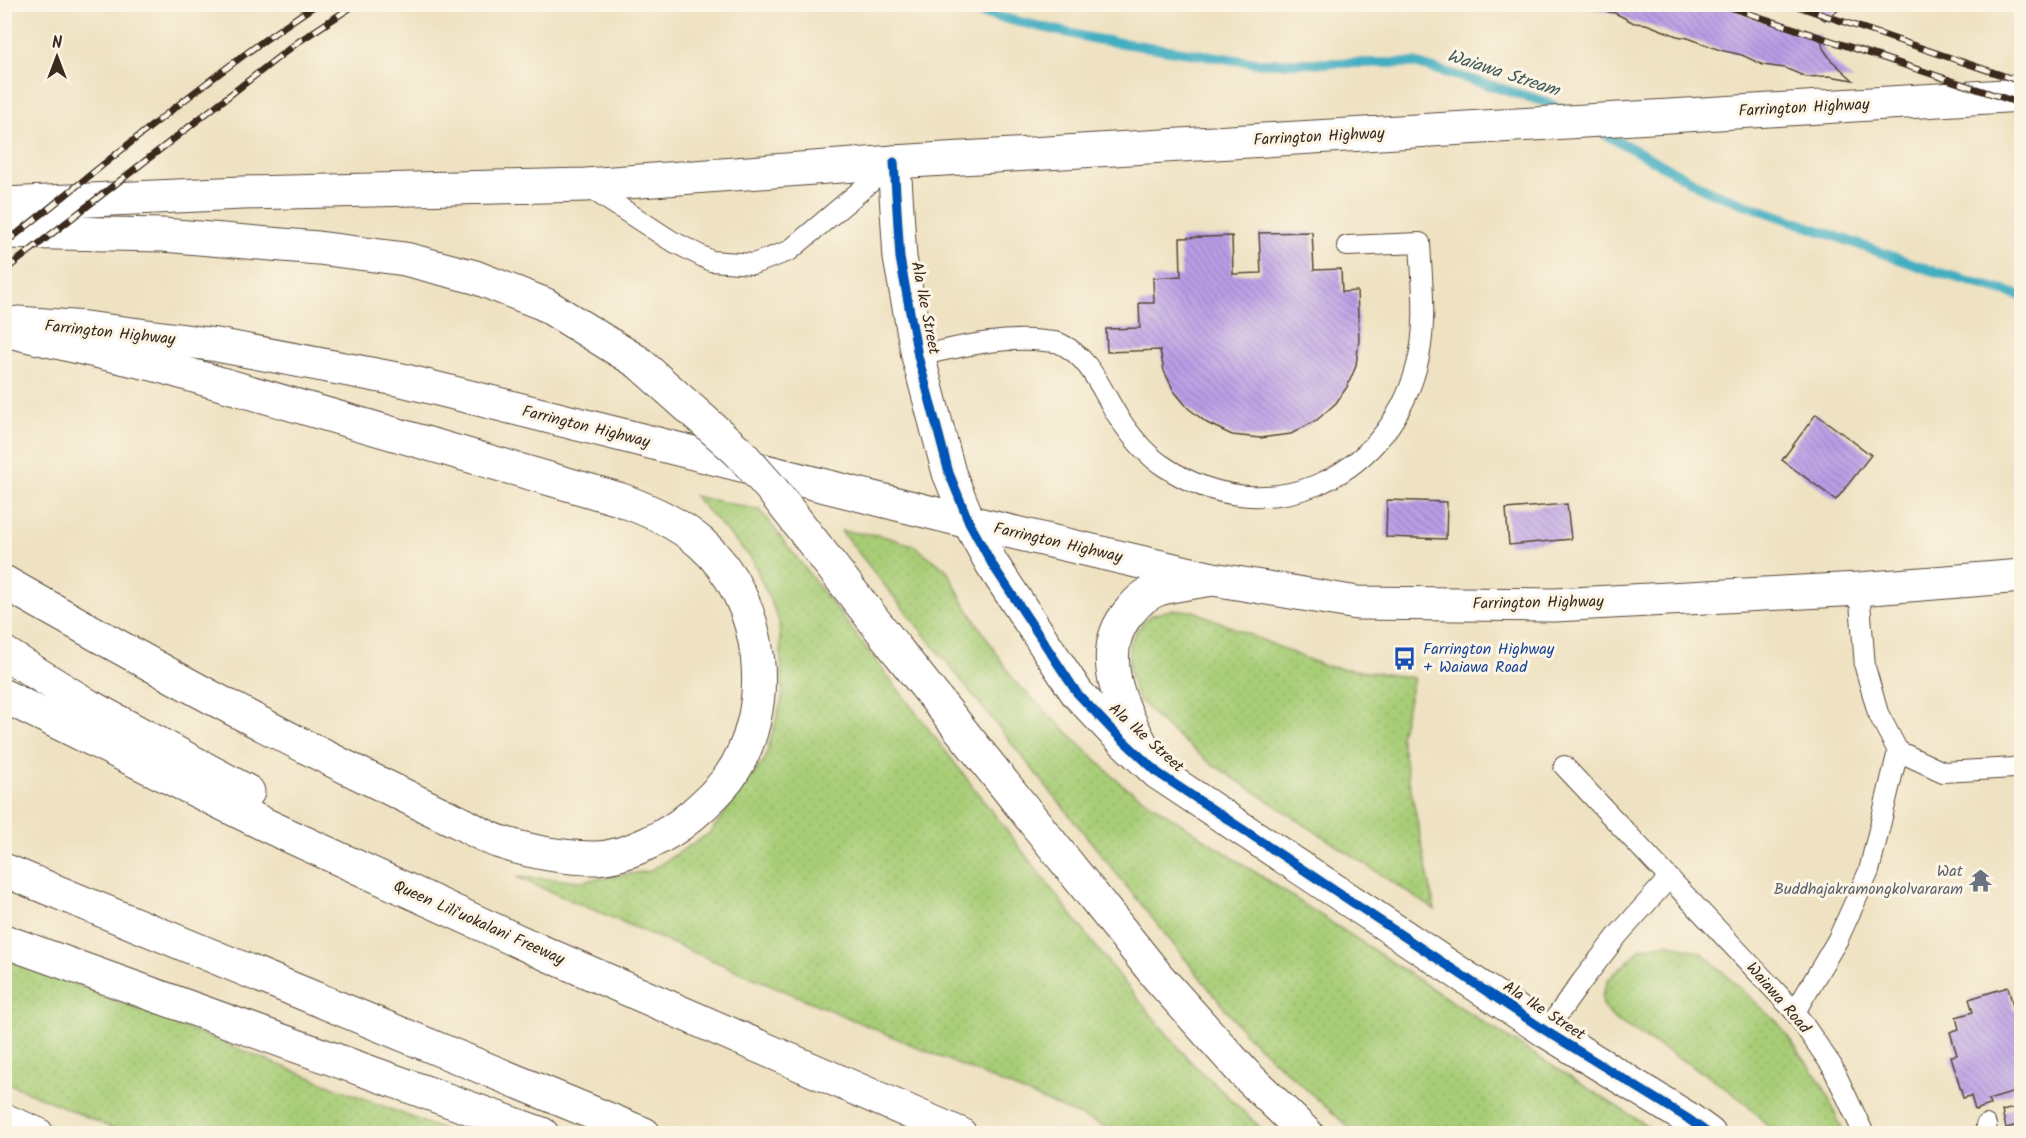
<svg xmlns="http://www.w3.org/2000/svg" width="2026" height="1138" viewBox="0 0 2026 1138" font-family="Kalam,sans-serif">
<style>
.grass{fill:url(#grass-dots);stroke:#727c4a;stroke-width:1.5}
.lines{fill:none;stroke-linecap:round;stroke-linejoin:round}
.stream{stroke:#42aec1;stroke-width:10}
.building{fill:url(#building-back-hatch)}
.lane-casing{stroke:#564637;stroke-width:22}
.street-casing{stroke:#564637;stroke-width:35}
.secondary-casing{stroke:#564637;stroke-width:35}
.primary-casing{stroke:#564637;stroke-width:35}
.highway-casing{stroke:#564637;stroke-width:35}
.lane{stroke:#fff;stroke-width:20}
.street{stroke:#fff;stroke-width:33}
.secondary{stroke:#fff;stroke-width:33}
.primary{stroke:#fff;stroke-width:33}
.highway{stroke:#fff;stroke-width:33}
.rail-casing{stroke:#3b2a1e;stroke-width:7}
.rail{stroke:#fcf5e5;stroke-width:4.5;stroke-dasharray:14;stroke-linecap:butt}
.highway-bridge-casing{stroke:#564637;stroke-width:35;stroke-linecap:butt}
.highway-bridge{stroke:#fff;stroke-width:33}
.cycleway-casing{stroke:#fcf5e5;stroke-width:13}
.cycleway{stroke:#0057b8;stroke-width:9}
.labels{text-anchor:middle;dominant-baseline:central;stroke-width:6;stroke-linejoin:round;paint-order:stroke}
.street-label{font-size:16px;fill:#3b2a1e;stroke:#fcf5e5}
.transit-label{font-size:16px;fill:#164399;stroke:#fcf5e5;text-anchor:start}
.worship-label{font-size:16px;fill:#5b616d;stroke:#fcf5e5;text-anchor:end}
.water-label{font-size:18px;font-style:italic;fill:#3d5857;stroke:#fcf5e5}
</style>
<defs>
<pattern id="grass-dots" width="8" height="8" patternUnits="userSpaceOnUse" patternTransform="scale(1.5)"><rect width="8" height="8" fill="#a8cd77"/><path d="M2 2h.1M6 6h.1" fill="none" stroke="#92b066" stroke-width="1.8" stroke-linecap="round"/></pattern>
<pattern id="building-back-hatch" width="6" height="6" patternUnits="userSpaceOnUse" patternTransform="scale(1.5)"><rect width="6" height="6" fill="#ba9de7"/><path d="M-1 5l2 2M0 0l6 6M5-1l2 2" fill="none" stroke="#9880bb"/></pattern>
</defs>
<rect width="100%" height="100%" fill="#fcf5e5"/>
<filter id="ink" filterUnits="userSpaceOnUse"><feTurbulence type="fractalNoise" baseFrequency=".0167" numOctaves="2"/><feDisplacementMap in="SourceGraphic" scale="12" xChannelSelector="R" yChannelSelector="G"/><feConvolveMatrix kernelMatrix="1 2 1 2 8 2 1 2 1" color-interpolation-filters="sRGB"/></filter>
<filter id="wash" filterUnits="userSpaceOnUse"><feTurbulence type="fractalNoise" baseFrequency=".008" numOctaves="4" result="noise"/><feDisplacementMap in="SourceGraphic" scale="24" xChannelSelector="R" yChannelSelector="G"/><feGaussianBlur stdDeviation="1.35" result="paint"/><feColorMatrix in="noise" values="0 0 0 0 0 0 0 0 0 0 0 0 0 0 0 0 0 1.4 0 .05"/><feComposite in="paint" operator="in"/></filter>
<g filter="url(#wash)">
<rect width="100%" height="100%" fill="#efe2c2"/>
<g class="grass">
<path d="M694,496L760,510L1117,974L1189,1060L1266,1133H1120L516,877L582,881L650,871L710,833L765,759L783,695L779,621L752,559Z"/>
<path d="M841,531L879,535L913,545L947,570L964,603L1015,682L1121,784L1489,1026L1659,1133H1355L1247,1036Z"/>
<path d="M1170,610L1194,611L1324,666L1414,678L1400,736L1435,910L1209,762L1159,721L1136,696L1129,670V645L1137,630L1149,616Z"/>
<path d="M1668,943L1702,953L1778,1023L1822,1084L1844,1133H1775L1743,1101L1710,1077L1614,1019L1603,1006L1602,995L1609,979L1642,948Z"/>
<path d="M4,956L451,1133H124L5,1082Z"/>
</g>
<g class="lines">
<g class="stream">
<path d="M942,4L1095,39L1257,63H1414L1546,102L1567,113"/>
<path d="M1596,129L1711,192L1930,270L2022,296"/>
</g>
</g>
<g id="blocks">
<g class="building">
<path d="M1584,4H1711L1735,8L1746,15L1756,19L1777,22L1796,32L1820,35L1823,48L1831,60L1853,80L1829,76L1806,77L1785,68L1763,65L1742,55L1720,50L1688,38L1677,36L1646,24L1634,23L1615,13L1591,9Z"/>
<path d="M1794,4H1851L1836,11L1825,20L1804,8Z"/>
<path d="M1312,232L1314,270L1341,269L1342,292L1357,291L1359,340L1356,366L1347,387L1336,403L1317,420L1291,434L1260,438L1232,435L1207,423L1188,408L1174,391L1164,371L1160,350L1107,352L1106,329L1140,328L1139,303H1154L1153,278L1181,276L1180,238L1232,236L1233,274L1261,273L1259,233Z"/>
<path d="M1816,414L1871,455L1836,500L1782,460Z"/>
<path d="M1387,500L1447,502L1446,539L1386,537Z"/>
<path d="M1567,504L1571,539L1509,545L1506,509Z"/>
<path d="M2008,987L2014,1010L2022,1008V1090L1988,1100L1990,1105L1975,1110L1971,1096L1963,1098L1951,1056L1957,1055L1950,1032L1959,1029L1956,1017L1973,1012L1969,999Z"/>
<path d="M2022,1106V1124L2006,1128L2002,1111Z"/>
</g>
</g>
</g>
<g filter="url(#ink)">
<use href="#blocks" fill-opacity="0" stroke="#564637" stroke-width="1.5"/>
<g class="lines">
<defs>
<g id="lane">
<path d="M587,186L670,240L711,261L753,264L789,251L892,164"/>
<path d="M918,356C959,347 1001,336 1044,341C1049,342 1056,341 1061,344C1091,358 1102,392 1119,418C1131,436 1147,456 1165,467C1265,533 1384,482 1416,369C1428,328 1422,284 1420,243L1347,246"/>
<path d="M1859,589L1865,667L1878,713L1898,751L1943,772L2014,768L2022,764"/>
<path d="M1564,766L1795,1012L1832,1066L1864,1134"/>
<path d="M1795,1012L1838,939L1869,871L1898,751"/>
<path d="M1546,1031L1582,981L1618,935L1669,878"/>
<path d="M1986,1125L1987,1134"/>
</g>
<path id="street" d="M4,1120L37,1134"/>
<g id="secondary">
<path d="M894,162L900,258L918,356L949,473L969,522L992,564L1077,693L1112,730L1158,773L1546,1031L1687,1118L1709,1134"/>
<path d="M1145,751C1122,710 1093,652 1130,611C1137,602 1147,593 1159,589C1176,584 1195,582 1213,579"/>
</g>
<g id="primary">
<path d="M4,204L242,193L586,185L894,162L2022,95"/>
<path d="M18,323L86,328L217,345L402,380L969,522L1213,579L1357,603L1554,605L1859,589L2022,576"/>
</g>
<g id="highway">
<path d="M4,232L163,235L318,248L405,259L475,277L544,304L638,362"/>
<path d="M4,330L156,365L619,499C648,510 677,522 701,543C765,599 778,710 728,779C717,793 704,805 691,816C668,836 626,857 596,858C565,858 532,852 503,843C489,839 474,830 461,823C429,808 397,792 366,777C243,717 123,650 4,582"/>
<path d="M897,650L1158,977L1244,1073L1307,1134"/>
<path d="M4,653L89,706L248,792"/>
<path d="M4,696L270,827L542,952L960,1134"/>
<path d="M4,870L644,1134"/>
<path d="M4,941L542,1134"/>
</g>
</defs>
<use href="#lane" class="lane-casing"/>
<use href="#street" class="street-casing"/>
<use href="#secondary" class="secondary-casing"/>
<use href="#primary" class="primary-casing"/>
<use href="#highway" class="highway-casing"/>
<use href="#lane" class="lane"/>
<use href="#street" class="street"/>
<use href="#secondary" class="secondary"/>
<use href="#primary" class="primary"/>
<use href="#highway" class="highway"/>
<defs>
<g id="rail">
<path d="M1720,4L2022,104"/>
<path d="M1791,4L2022,82"/>
<path d="M4,244C107,163 208,76 317,4"/>
<path d="M4,271L298,42L356,4"/>
</g>
</defs>
<use href="#rail" class="rail-casing"/>
<use href="#rail" class="rail"/>
<defs>
<path id="highway-bridge" d="M638,362L739,452L770,487L897,650"/>
</defs>
<use href="#highway-bridge" class="highway-bridge-casing"/>
<use href="#highway-bridge" class="highway-bridge"/>
<defs>
<path id="cycleway" d="M894,162L900,258L918,356L949,473L969,522L992,564L1077,693L1112,730L1158,773L1546,1031L1687,1118L1709,1134"/>
</defs>
<use href="#cycleway" class="cycleway-casing"/>
<use href="#cycleway" class="cycleway"/>
</g>
</g>
<defs>
<symbol id="bus-bare" viewBox="-9 -9 18 18"><path d="M-5-6H5V4H4V6H2V4H-2V6H-4V4H-5ZM-3.5-4V0h7V-4ZM-3.5 1.2v1.5H-2V1.2ZM2 1.2v1.5H3.5V1.2Z" fill="#1a4fb4" stroke="#fcf5e5" stroke-width="2.5" paint-order="stroke"/></symbol>
<symbol id="temple-bare" viewBox="-9 -9 18 18"><path d="M0-6L5-2H3V0L6.5 2.5H4V6H1.5V3h-3V6H-4V2.5H-6.5L-3 0V-2H-5Z" fill="#6b7280" stroke="#fcf5e5" stroke-width="2.5" paint-order="stroke"/></symbol>
</defs>
<g fill-rule="evenodd">
<use href="#bus-bare" x="1388" y="642" width="33" height="33"/>
<use href="#temple-bare" x="1964" y="864" width="33" height="33"/>
</g>
<g class="labels">
<g class="street-label">
<text transform="translate(1804 108) rotate(-3)">Farrington Highway</text>
<text transform="translate(1319 137) rotate(-3)">Farrington Highway</text>
<text transform="translate(925 308) rotate(79)">Ala Ike Street</text>
<text transform="translate(110 333) rotate(6)">Farrington Highway</text>
<text transform="translate(586 427) rotate(14)">Farrington Highway</text>
<text transform="translate(1058 543) rotate(13)">Farrington Highway</text>
<text transform="translate(1538 603) rotate(-1)">Farrington Highway</text>
<text transform="translate(1146 738) rotate(42)">Ala Ike Street</text>
<text transform="translate(479 923) rotate(24)">Queen Liliʻuokalani Freeway</text>
<text transform="translate(1778 998) rotate(49)">Waiawa Road</text>
<text transform="translate(1544 1011) rotate(33)">Ala Ike Street</text>
</g>
<g class="transit-label">
<text x="1423" y="649">Farrington Highway<tspan x="1423" dy="18">+ Waiawa Road</tspan></text>
</g>
<g class="worship-label">
<text x="1963" y="871">Wat<tspan x="1963" dy="18">Buddhajakramongkolvararam</tspan></text>
</g>
<g class="water-label">
<text transform="translate(1503 74) rotate(18)">Waiawa Stream</text>
</g>
</g>
<rect width="2026" height="1138" fill="none" stroke="#fcf5e5" stroke-width="24"/>
<g transform="translate(57 57)" stroke="#fcf5e5" stroke-width="4.5" paint-order="stroke">
<path d="M0-4.5L10 22L0 15L-10 22Z" fill="#3b2a1e"/>
<text y="-9" font-size="16" font-weight="bold" text-anchor="middle" fill="#3b2a1e">N</text>
</g>
</svg>
